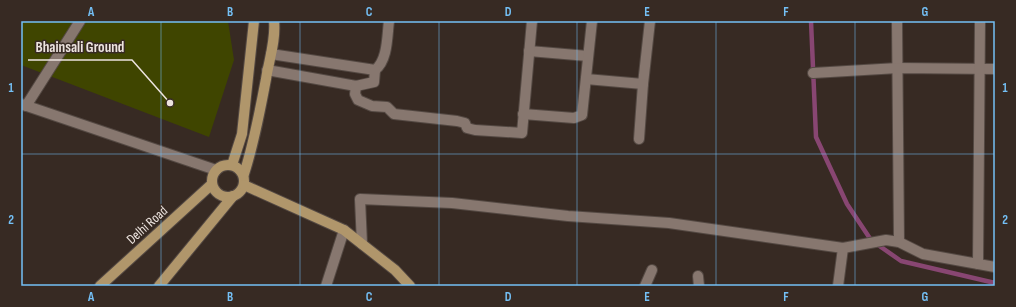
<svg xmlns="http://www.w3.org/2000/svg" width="1016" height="307" viewBox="0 0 1016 307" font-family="'Sofia Sans Condensed',sans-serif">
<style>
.green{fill:#3f4500}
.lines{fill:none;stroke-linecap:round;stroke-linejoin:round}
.stream{stroke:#884672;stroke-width:4.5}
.minor-casing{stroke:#544943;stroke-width:12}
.major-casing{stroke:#544943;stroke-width:12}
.minor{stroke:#87776f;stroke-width:10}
.major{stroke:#b0966b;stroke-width:10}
.grid{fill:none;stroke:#74c0f6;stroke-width:1;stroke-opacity:0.55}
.labels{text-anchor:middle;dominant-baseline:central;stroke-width:3;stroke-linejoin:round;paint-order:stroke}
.street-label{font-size:14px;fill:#ede4df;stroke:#372a23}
.leader{fill:none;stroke:#ede4df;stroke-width:1.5}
.callout-dot{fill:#ede4df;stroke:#372a23;stroke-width:1.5}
.callout-label{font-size:15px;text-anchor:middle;font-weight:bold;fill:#ede4df;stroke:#372a23;stroke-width:3;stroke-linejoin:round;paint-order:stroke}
.neatline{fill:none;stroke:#74c0f6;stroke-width:1.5}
.grid-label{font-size:13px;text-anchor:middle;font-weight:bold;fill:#74c0f6}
</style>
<rect width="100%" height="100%" fill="#372a23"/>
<path class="green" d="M21,21H228L234,60L209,137L21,65Z"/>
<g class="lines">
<path class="stream" d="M811,21L816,137L847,204L871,240L901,261L995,283"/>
<defs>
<g id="minor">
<path d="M897,21L899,242"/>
<path d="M529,51L588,56"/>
<path d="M271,54L375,70C388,60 387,36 389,21"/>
<path d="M267,70L356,86L374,82L375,70"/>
<path d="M813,73L898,68L995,69"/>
<path d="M586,79L643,84L650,21"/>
<path d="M356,86L355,94L358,100L372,106L387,107L394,114L457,121L465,123L467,128L475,130L522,133L532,21"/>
<path d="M21,104L216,170"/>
<path d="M26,106L80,21"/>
<path d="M523,114L574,118L582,115L592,21"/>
<path d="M639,139L643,84"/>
<path d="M362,244L360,199L452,203L568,216L669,223L843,248L886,240L899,242L923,254L995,267"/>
<path d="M978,264L980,21"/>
<path d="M698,276L699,286"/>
<path d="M326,286L344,230"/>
<path d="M645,286L652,270"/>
<path d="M838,286L843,248"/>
</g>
<g id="major">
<circle cx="228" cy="181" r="16"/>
<path d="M232,165L242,134L254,21"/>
<path d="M244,174C254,143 260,111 266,79C269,60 276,40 274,21"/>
<path d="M244,185L344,230L395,270L410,286"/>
<path d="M100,286L212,184"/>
<path d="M159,286L233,196"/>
</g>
</defs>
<use href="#minor" class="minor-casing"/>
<use href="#major" class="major-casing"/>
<use href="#minor" class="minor"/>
<use href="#major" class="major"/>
</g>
<path class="grid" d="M161,21V286M300,21V286M439,21V286M577,21V286M716,21V286M855,21V286M21,154H995"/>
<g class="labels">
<g class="street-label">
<text transform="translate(147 225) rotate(-42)">Delhi Road</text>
</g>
</g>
<path class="leader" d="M170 103L132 60H28"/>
<circle class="callout-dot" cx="170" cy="103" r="4"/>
<g class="callout-label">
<text x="80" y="52">Bhainsali Ground</text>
</g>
<rect width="1016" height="307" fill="none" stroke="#372a23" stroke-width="44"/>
<rect x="22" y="22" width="972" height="263" class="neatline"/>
<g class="grid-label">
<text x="91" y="16">A</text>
<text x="230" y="16">B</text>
<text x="369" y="16">C</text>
<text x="508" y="16">D</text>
<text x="647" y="16">E</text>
<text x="786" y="16">F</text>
<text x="925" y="16">G</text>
<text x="11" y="92">1</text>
<text x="1005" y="92">1</text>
<text x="11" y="224">2</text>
<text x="1005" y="224">2</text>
<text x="91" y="301">A</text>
<text x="230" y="301">B</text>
<text x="369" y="301">C</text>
<text x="508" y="301">D</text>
<text x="647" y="301">E</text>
<text x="786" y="301">F</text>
<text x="925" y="301">G</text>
</g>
</svg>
